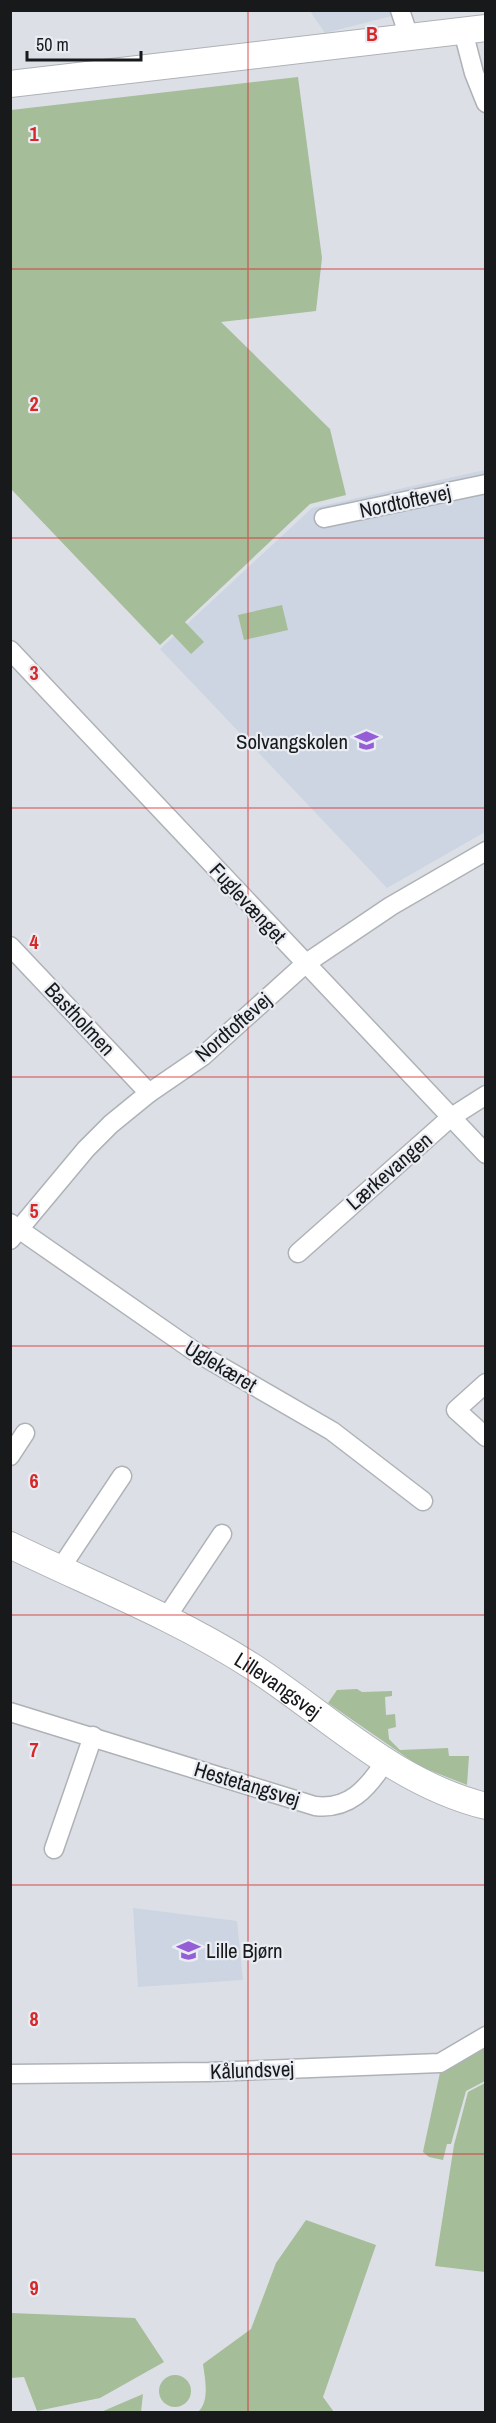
<svg xmlns="http://www.w3.org/2000/svg" width="496" height="2423" viewBox="0 0 496 2423" font-family="'Archivo Narrow',sans-serif">
<style>
.built{fill:#ccd5e1}
.green{fill:#a5bd99}
.lines{fill:none;stroke-linecap:round;stroke-linejoin:round}
.street-casing{stroke:#aeb2b7;stroke-width:21}
.secondary-casing{stroke:#aeb2b7;stroke-width:28}
.street{stroke:#fff;stroke-width:18}
.secondary{stroke:#fff;stroke-width:26}
.grid{fill:none;stroke:#d62828;stroke-width:1.5;stroke-opacity:0.55}
.labels{text-anchor:middle;dominant-baseline:central;stroke-width:4.5;stroke-linejoin:round;paint-order:stroke}
.street-label{font-size:21px;fill:#17191a;stroke:#e9edf3}
.poi-label{font-size:21px;fill:#17191a;stroke:#e9edf3;text-anchor:end}
.grid-label{font-size:20px;text-anchor:middle;font-weight:bold;fill:#d62828;stroke:#e9edf3;stroke-width:4.5;stroke-linejoin:round;paint-order:stroke}
</style>
<rect width="100%" height="100%" fill="#dce0e6"/>
<g class="built">
<path d="M310,11H390L392,16L325,33Z"/>
<path d="M485,470V832L387,888L160,649L312,508Z"/>
<path d="M133,1908L237,1921L243,1980L138,1987Z"/>
</g>
<g class="green">
<path d="M298,77L322,258L316,311L221,322L330,429L346,495L310,504L185,622L204,642L191,654L172,634L160,645L11,489V110Z"/>
<path d="M282,605L288,630L244,640L238,615Z"/>
<path d="M357,1689L362,1692L392,1691V1696L385,1697L386,1715L395,1714L396,1727L388,1729L389,1739L400,1750L448,1748L449,1756H469L467,1785L419,1766L328,1703L337,1690Z"/>
<path d="M485,2043V2081L466,2091L451,2144H447L443,2160L429,2157L423,2152L424,2147L441,2068Z"/>
<path d="M485,2083V2272L435,2266L454,2145L468,2092Z"/>
<path d="M306,2220L376,2245L323,2397L334,2412H198C210,2401 205,2379 203,2364L251,2329L276,2263Z"/>
<path d="M11,2313L135,2318L164,2362L100,2398L37,2411L24,2377L11,2378Z"/>
<circle cx="175" cy="2391" r="16"/>
<path d="M143,2394L141,2412H101Z"/>
</g>
<g class="lines">
<defs>
<g id="street">
<path d="M400,10L409,37"/>
<path d="M463,31L474,73L486,103"/>
<path d="M324,518L486,484"/>
<path d="M10,650L486,1154"/>
<path d="M10,946L149,1093"/>
<path d="M10,1223L194,1351L332,1431L423,1501"/>
<path d="M10,1240L86,1149L111,1124L149,1093L203,1056L305,964L391,906L486,851"/>
<path d="M298,1253L450,1118L486,1095"/>
<path d="M486,1383L456,1410L486,1437"/>
<path d="M10,1456L25,1433"/>
<path d="M60,1569L122,1476"/>
<path d="M166,1618L222,1534"/>
<path d="M10,1712L315,1806C349,1810 367,1789 385,1762"/>
<path d="M54,1849L93,1736"/>
<path d="M10,2074L209,2072L440,2063L486,2036"/>
</g>
<g id="secondary">
<path d="M10,84L486,28"/>
<path id="s1" d="M10,1545C90,1584 175,1617 250,1665C328,1715 393,1783 486,1806"/>
</g>
</defs>
<use href="#street" class="street-casing"/>
<use href="#secondary" class="secondary-casing"/>
<use href="#street" class="street"/>
<use href="#secondary" class="secondary"/>
</g>
<path class="grid" d="M248,10V2412M10,269H486M10,538H486M10,808H486M10,1077H486M10,1346H486M10,1615H486M10,1885H486M10,2154H486"/>
<defs>
<symbol id="school-bare" viewBox="-9 -9 18 18"><path d="M0-5L7-2L0 1L-7-2ZM-4 1L0 2.5L4 1V4Q0 6-4 4Z" fill="#955ed7" stroke="#e9edf3" stroke-width="2.5" paint-order="stroke"/></symbol>
</defs>
<g fill-rule="evenodd">
<use href="#school-bare" x="350" y="724" width="33" height="33"/>
<use href="#school-bare" x="172" y="1934" width="33" height="33"/>
</g>
<g class="labels">
<g class="street-label">
<text transform="translate(405 501) rotate(-12)">Nordtoftevej</text>
<text transform="translate(248 903) rotate(47)">Fuglevænget</text>
<text transform="translate(80 1019) rotate(47)">Bastholmen</text>
<text transform="translate(233 1027) rotate(-41)">Nordtoftevej</text>
<text transform="translate(389 1171) rotate(-41)">Lærkevangen</text>
<text transform="translate(221 1366) rotate(31)">Uglekæret</text>
<text stroke="none"><textPath href="#s1" startOffset="303">Lillevangsvej</textPath></text>
<text transform="translate(247 1784) rotate(17)">Hestetangsvej</text>
<text transform="translate(252 2070) rotate(-2)">Kålundsvej</text>
</g>
<g class="poi-label">
<text x="348" y="741">Solvangskolen</text>
<text x="206" y="1950" text-anchor="start">Lille Bjørn</text>
</g>
</g>
<g class="grid-label">
<text x="372" y="41">B</text>
<text x="34" y="141">1</text>
<text x="34" y="411">2</text>
<text x="34" y="680">3</text>
<text x="34" y="949">4</text>
<text x="34" y="1218">5</text>
<text x="34" y="1488">6</text>
<text x="34" y="1757">7</text>
<text x="34" y="2026">8</text>
<text x="34" y="2295">9</text>
</g>
<rect width="496" height="2423" fill="none" stroke="#17191a" stroke-width="24"/>
<path d="M27 51v9h114v-9" fill="none" stroke="#17191a" stroke-width="3"/>
<text x="36" y="51" font-size="18" fill="#17191a" stroke="#e9edf3" stroke-width="4.5" paint-order="stroke">50 m</text>
</svg>
